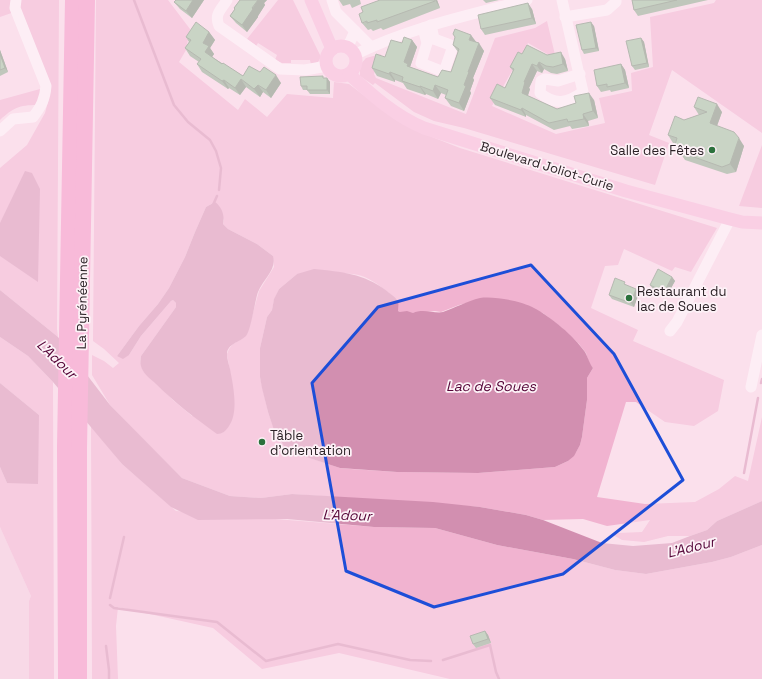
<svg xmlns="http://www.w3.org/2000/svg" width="762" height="679" viewBox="0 0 762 679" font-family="'Space Grotesk',sans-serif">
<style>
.built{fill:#f3d1e0}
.green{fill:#f1b3d0;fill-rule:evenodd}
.water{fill:#d28fb0}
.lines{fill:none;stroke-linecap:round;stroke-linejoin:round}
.stream{stroke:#d28fb0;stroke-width:2.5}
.minor{stroke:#fff;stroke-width:11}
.major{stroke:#f8bada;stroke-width:13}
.highway{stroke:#f38cc1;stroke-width:16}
.wall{fill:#78a980}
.shaded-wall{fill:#628a68}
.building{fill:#8cc595;stroke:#628a68}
.marked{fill:none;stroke:#1d4ed8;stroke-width:3;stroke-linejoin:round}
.poi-dot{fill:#2b713c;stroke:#fdf2f7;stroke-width:1.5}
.labels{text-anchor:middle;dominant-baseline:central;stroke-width:3.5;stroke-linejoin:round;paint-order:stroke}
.poi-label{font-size:13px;fill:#2b2126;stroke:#fdf2f7;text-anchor:start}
.street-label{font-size:13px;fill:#2b2126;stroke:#fdf2f7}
.water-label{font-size:14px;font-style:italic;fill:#540437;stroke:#fdf2f7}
</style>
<rect width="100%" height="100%" fill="#fbe0ec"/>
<path class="built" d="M0,527L31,596L29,601V679H0Z"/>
<g class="green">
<path d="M0,0H59L57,329L58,337L0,290V168L27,145L45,113L48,102L20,10L0,17Z"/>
<path d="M96,0H168L190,29L186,50L179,62L238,110L245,99L267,117L287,94L333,98L334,82L349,84L396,120L422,133L460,148L717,228L691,272L675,267L672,271L624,249L618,265L605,266L591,308L638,330L633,341L724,380L718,411L694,426L665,422L636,402H626L597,497L645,504L695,502L719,489L735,476L748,481L762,417V501L717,521L707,530L690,536H668L644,542L622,540L613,535L618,533L642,532L650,520L607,526L583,519L543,520L526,515L480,507L292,494L261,498L230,496L182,478L133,429L110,405L92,375V355L104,361L113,368L119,363L104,349L93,341ZM215,202L224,220L223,224L228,229L257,244L273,256L274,267L259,291L247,334L232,345L229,349L227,354L232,384L234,406L192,416L174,401L143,371L140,360L141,356L176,307V303L173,300L171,301L141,336L129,355L117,356L139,326L158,304L169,288L185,257L195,232L206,207ZM297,274C315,274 335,272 353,274C364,275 375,282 384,289C393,296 397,299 398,311L400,312L413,313L435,311L441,312L459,305L485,298L543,313L562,328L579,344L586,353L589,363L593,368L587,378V400L582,437L580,445L576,452L568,461L555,467L478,473L397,472L351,469L340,468L316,460L297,454L287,449L277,437L268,412L260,377V348L267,317L272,310L274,300L279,289Z"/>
<path d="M278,0H293L321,57L318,62L311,65L310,60H291V63H282L275,60L277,55L258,43L256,46L247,39Z"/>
<path d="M716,0H762V133L672,70L649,135L669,143L655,185L464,128L434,121L414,112L375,83L373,85L360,76V65L366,58L381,54L374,74L376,78L466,114L495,38L535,28L547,21L556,59L528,43L492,106L556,134L605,123L599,98L632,91L631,73L653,67L650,17L714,3Z"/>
<path d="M40,89V97L37,105C19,105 13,108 0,120V100Z"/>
<path d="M762,145V208L739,206Z"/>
<path d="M0,337L28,356L53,382L54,679H29V601L31,596L0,527V467L7,483L39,415L0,383Z"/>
<path d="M91,425L122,464L176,511L374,527L435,528L497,545L573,559L615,570L646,574L712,562L731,557L762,545V679H450L339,653L262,669L213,628L118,607L116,626L118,679H92Z"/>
</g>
<g class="water">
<path d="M25,171L32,173L40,189L38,282L0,256V223Z"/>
<path d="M215,202C222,207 225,216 223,224L228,229L257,244L273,256C277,270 263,279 258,292C255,300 251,330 246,336C240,342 227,344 227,354C227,359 229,365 230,369C233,385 239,412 229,426C226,431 222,434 217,434C195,418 175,403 156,384C152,380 146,376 143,371C140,366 140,360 141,356L176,307V303L173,300L171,301L141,336L129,355L123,359L117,356L139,326L158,304L169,288L185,257L195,232L206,207Z"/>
<path d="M314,269C342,272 363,273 387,291C390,294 396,297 398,302C399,304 398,308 398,311L400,312L407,311L413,313C423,308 435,314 443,312C455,308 467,301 480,298C494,296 522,301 534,308C551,317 574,336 585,352C588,357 589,363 593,368L587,378V400L582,437L580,445L574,456L568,461L555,467L478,473L397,472L340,468L297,454L284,446L274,430L268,412L262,388L260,377V348L267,317L272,310L274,299L279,289L297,274Z"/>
<path d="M0,290L58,337L110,405L182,478L230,496L261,498L292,494L433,502L480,507L526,515L543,520L602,543L633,546L672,543L690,536L707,530L717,521L762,501V545L731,557L712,562L646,574L615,570L573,559L497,545L435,528L374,527L287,519L198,520L171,507L139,479L122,464L53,382L28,356L0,337Z"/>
<path d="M0,383L39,415L38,484L7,483L0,467Z"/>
</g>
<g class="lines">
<g class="stream">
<path d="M134,0L174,105L188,122L210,140L216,151L221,168L219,190"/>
<path d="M213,205L217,196"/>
<path d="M761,383L762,379"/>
<path d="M744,473L758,398"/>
<path d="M110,598L124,537"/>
<path d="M110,605L114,608L217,622L266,661L338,644L410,660L431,661"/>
<path d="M106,646L109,670V679"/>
<path d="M443,660L490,645L496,672L499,679"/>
</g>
<g class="minor">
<path d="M227,0C221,10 214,14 219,26L280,69L305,70L327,66"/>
<path d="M332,0L336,12L355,31"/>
<path d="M562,0L583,92C567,103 556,106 540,93L541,81L545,79L558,81L580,74"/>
<path d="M565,17L607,10L616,2V0"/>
<path d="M423,28L427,43L421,63L444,72L453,46L434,39L431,25"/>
<path d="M346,47L350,42L355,31L371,47"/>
<path d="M354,55C408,28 469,15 527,0"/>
<path d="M0,131L13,119L33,117C41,107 45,99 46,86L15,8L16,0"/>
<path d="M670,331L677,322L730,219"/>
<path d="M751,387L762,335"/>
</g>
<g class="major">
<path d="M311,0L332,49"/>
<circle cx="341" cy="61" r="15"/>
<path d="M349,74C372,95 395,116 424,128L626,191L730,219L742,222L762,223"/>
</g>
<g class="highway">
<path d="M66,679L65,447L73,0"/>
<path d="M79,679V449L87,0"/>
</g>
</g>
<g class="wall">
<path d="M176,0H204L192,18L180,9L174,2Z"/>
<path d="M240,0H267L264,3L265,5L258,16V17L247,32L236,23L230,16L235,9L234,8Z"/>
<path d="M339,0H360L361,4L352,8L350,4L343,6Z"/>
<path d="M437,0L440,8L383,30L381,28L373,31L371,29L368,30L362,23Z"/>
<path d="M483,0H499L486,3Z"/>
<path d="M632,0H708L638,16L634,10Z"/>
<path d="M532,9L536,24L485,35L481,29Z"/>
<path d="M594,26L599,51L584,54L582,50Z"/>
<path d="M209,32L215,40L210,48L214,54L212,57L243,76L260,72L281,83L271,98L263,92L260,97L246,87L240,95L229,88L228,89L202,72L197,64L199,62L190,56L185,48L189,42L186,37Z"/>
<path d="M641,38L644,42L649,67L635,70L632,66Z"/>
<path d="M412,40L417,47L410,67L438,77L451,72L458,52L453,45L476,42L484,51L473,78L474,80L470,91L471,93L464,111L451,106L445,98L446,95L441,93L438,99L426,94L425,95L407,89L403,83L395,80V82L377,76L372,68L402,43Z"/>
<path d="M0,50L8,72L0,76Z"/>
<path d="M522,54L547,55L565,59L568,71L557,74L551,73L544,69L542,73L537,71L529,88L530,89L528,96L557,109L594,100L598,118L588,121L589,126L572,129L570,126L554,130L526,115V117L495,105L490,98L505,88L513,71L510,67Z"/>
<path d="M621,64L625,70L629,88L611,92L610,90L601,92L597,86Z"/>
<path d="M324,78H327L330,82V94H310L307,90H303L301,86Z"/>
<path d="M694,107L722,112L717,126L744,146L736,172L727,174L685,160L675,145V143H673L668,135L684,120L699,115Z"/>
<path d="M672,277L675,281L666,297L653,289L650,285Z"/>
<path d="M627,286L639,293L634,307L612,299L609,295Z"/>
<path d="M485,631L488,635L491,643L476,648L473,644Z"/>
</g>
<g class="shaded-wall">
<path d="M193,0H204L192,18L186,11Z"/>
<path d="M258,0H267L264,3L265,5L258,16V17L247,32L242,25Z"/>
<path d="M435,0H437L440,8Z"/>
<path d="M528,3L532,9L536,24L532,18Z"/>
<path d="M591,22L594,26L599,51L596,48Z"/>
<path d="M209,32L215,40L210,48L214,54L210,60L205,52L203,43Z"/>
<path d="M471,35L477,43L469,40Z"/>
<path d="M641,38L644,42L649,67L647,63Z"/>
<path d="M412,40L417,47L410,67L413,72L404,62Z"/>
<path d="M479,43L484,51L473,78L474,80L470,91L471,93L464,111L459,103L468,72Z"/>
<path d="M0,50L8,72L5,68L0,54Z"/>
<path d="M561,52L565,59L568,71L563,64Z"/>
<path d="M539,62L544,69L542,73L537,66Z"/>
<path d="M532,64L537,71L529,88L530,89L526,100L522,93L524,82Z"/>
<path d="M621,64L625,70L629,88L625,83Z"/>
<path d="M390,72L395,80V82L389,74Z"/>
<path d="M276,75L281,83L271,98L266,90Z"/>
<path d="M327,78L330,82V94L327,90Z"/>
<path d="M241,79L246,87L240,95L235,88Z"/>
<path d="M224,80L229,88L228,89L222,81Z"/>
<path d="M258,85L263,92L260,97L254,89Z"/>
<path d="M435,85L441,93L438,99L433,91Z"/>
<path d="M420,86L426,94L425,95L420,87Z"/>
<path d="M589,93L594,100L598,118L593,111Z"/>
<path d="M717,104L722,112L715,131L710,123Z"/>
<path d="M522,108L526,115V117L521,110Z"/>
<path d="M583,114L588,121L589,126L584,119Z"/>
<path d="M739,138L744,146L736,172L730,164Z"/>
<path d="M672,277L675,281L666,297L664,292Z"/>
<path d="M636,289L639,293L634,307L631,303Z"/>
<path d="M485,631L488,635L491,643L488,639Z"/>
</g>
<g class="building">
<path d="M176,0H193L186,11L174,2Z"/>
<path d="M240,0H258L252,8L253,9L242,25L230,16L235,9L234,8Z"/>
<path d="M380,0H435V1L377,22V20L367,23V21L362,23L359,14L363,12L361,7Z"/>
<path d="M632,0H677L634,10Z"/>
<path d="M528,3L532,18L481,29L478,15Z"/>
<path d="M196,22L209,32L203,43L209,46L205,52L222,64L223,63L243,76L249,66L260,72L264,67L276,75L266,90L258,85L254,89L241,79L235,88L224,80L222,81L197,64L201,59L185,48L191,40L186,37Z"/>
<path d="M591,22L596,48L582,50L576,25Z"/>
<path d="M455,29L471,35L469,40L479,43L468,72H469L464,85L466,86L459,103L445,98L448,90L435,85L433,91L420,86V87L402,81L403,77L390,72L389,74L372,68L376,54L385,57L391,40L402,43L404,37L412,40L404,62L408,64L407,66L438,77L442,70L451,72L459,49L453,45L455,37L453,34Z"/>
<path d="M641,38L647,63L632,66L626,41Z"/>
<path d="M527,45L547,55L561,52L563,64L553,67L546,66L539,62L537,66L532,64L524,82H525L522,93L557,109L576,103L574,96L589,93L593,111L583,114L584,119L568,122L567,119L549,123L522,108L521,110L490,98L497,84L505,88L514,69L510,67L518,52L522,54Z"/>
<path d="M0,54L5,68L0,70Z"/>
<path d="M621,64L625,83L607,87V84L597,86L594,70Z"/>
<path d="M323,76V78H327V90H307V86H301L300,77Z"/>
<path d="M698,97L717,104L710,123L734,132L739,138L730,164L722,167L680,152L675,145L677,138L668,135L675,116L684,120L707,112L694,107Z"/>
<path d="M658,269L672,277L664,292L650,285Z"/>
<path d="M615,278L625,282L624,284L636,289L631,303L609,295Z"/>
<path d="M485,631L488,639L473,644L470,636Z"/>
</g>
<path d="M0 0H762V679H0ZM531,265L614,354L683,480L563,574L434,607L346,571L312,383L378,307Z" fill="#fbe0ec" fill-opacity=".55" fill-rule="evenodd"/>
<path class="marked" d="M531,265L614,354L683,480L563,574L434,607L346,571L312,383L378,307Z"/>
<g class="poi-dot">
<circle cx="712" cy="150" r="4"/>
<circle cx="629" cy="298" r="4"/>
<circle cx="262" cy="442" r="4"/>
</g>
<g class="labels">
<g class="poi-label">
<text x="704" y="150" text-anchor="end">Salle des Fêtes</text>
<text x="637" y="291">Restaurant du<tspan x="637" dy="15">lac de Soues</tspan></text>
<text x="270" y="435">Tâble<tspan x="270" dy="15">d'orientation</tspan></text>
</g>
<g class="street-label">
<text transform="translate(547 166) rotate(17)">Boulevard Joliot-Curie</text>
<text transform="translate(82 303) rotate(-89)">La Pyrénéenne</text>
</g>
<g class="water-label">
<text transform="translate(57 359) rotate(44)">L'Adour</text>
<text x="491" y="386">Lac de Soues</text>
<text transform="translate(347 515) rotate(2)">L'Adour</text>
<text transform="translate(691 547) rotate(-14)">L'Adour</text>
</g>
</g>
</svg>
